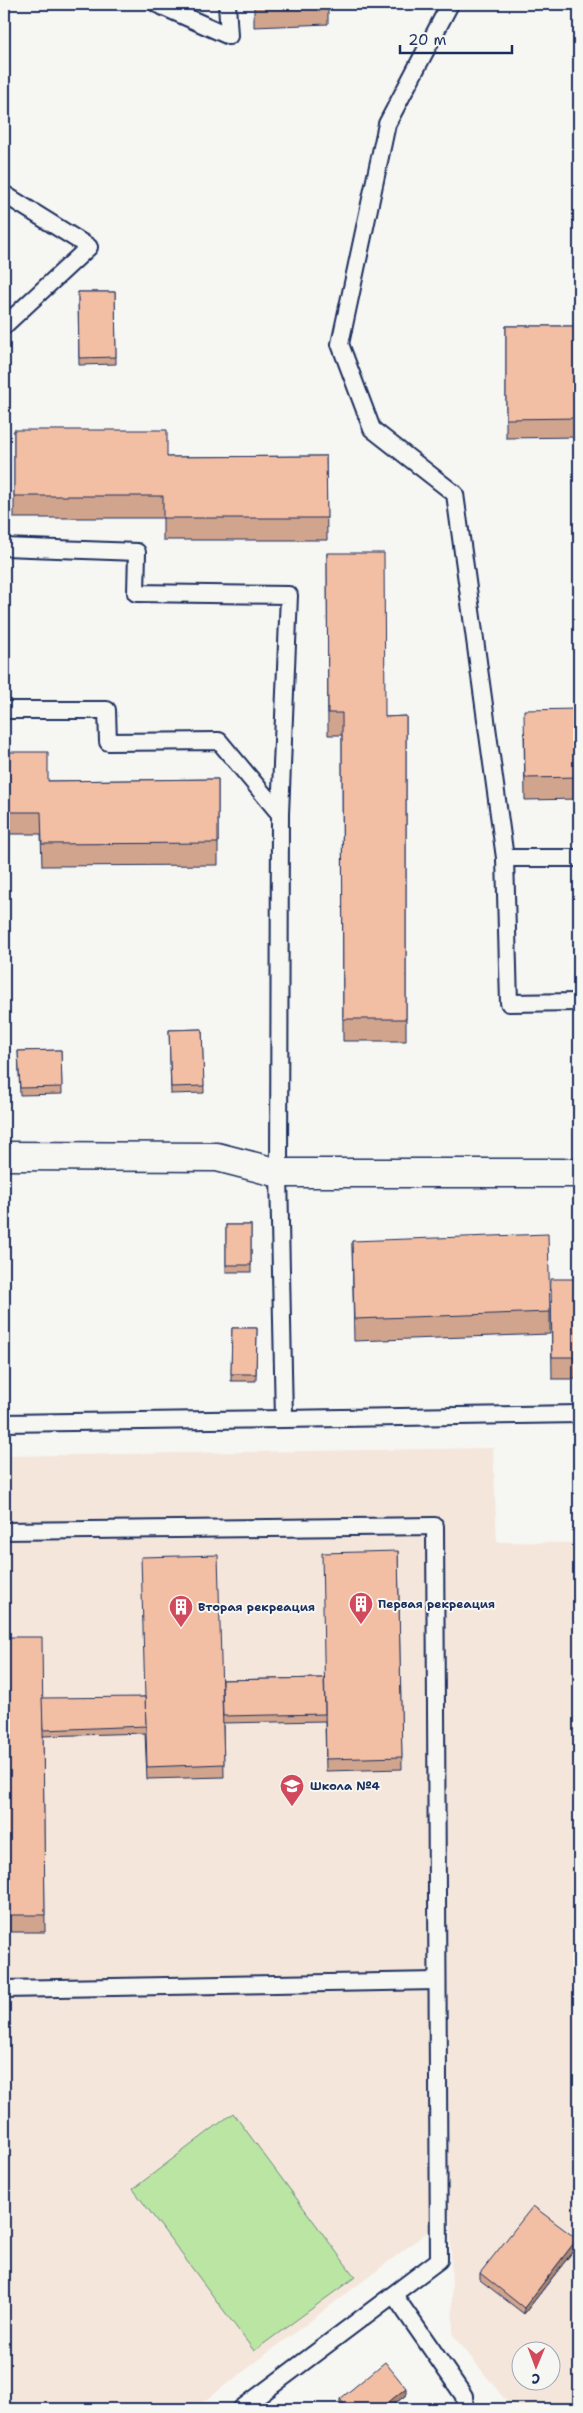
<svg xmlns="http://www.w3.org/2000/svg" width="583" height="2413" viewBox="0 0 583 2413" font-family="'Shantell Sans',sans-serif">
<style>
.built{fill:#f5e6db;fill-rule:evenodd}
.green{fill:#bae5a2;stroke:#6a8a80}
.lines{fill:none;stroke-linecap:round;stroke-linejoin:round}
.lane-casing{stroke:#1b2f5e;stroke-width:20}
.street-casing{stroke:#1b2f5e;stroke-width:31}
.lane{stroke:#f6f6f2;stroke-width:16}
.street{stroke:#f6f6f2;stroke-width:28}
.wall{fill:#d1a48d;stroke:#1b2f5e}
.shaded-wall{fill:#aa8673;stroke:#1b2f5e}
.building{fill:#f3bfa4;stroke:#1b2f5e}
.labels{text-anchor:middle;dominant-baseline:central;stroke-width:4;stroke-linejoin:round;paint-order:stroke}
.poi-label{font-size:12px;font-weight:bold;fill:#1b2f5e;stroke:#f6f6f2;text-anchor:start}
</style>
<rect width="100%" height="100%" fill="#f6f6f2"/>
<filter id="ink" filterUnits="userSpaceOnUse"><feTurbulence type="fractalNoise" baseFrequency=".02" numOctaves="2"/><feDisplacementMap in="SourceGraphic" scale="10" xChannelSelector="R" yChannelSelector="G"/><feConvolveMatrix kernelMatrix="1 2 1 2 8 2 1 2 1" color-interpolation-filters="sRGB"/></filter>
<g filter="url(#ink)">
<path class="built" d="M493,1448L497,1542L579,1543V2409H521L507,2402L453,2335L450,2215L194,2409H4V1456ZM520,2350H550V2380H520Z"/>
<path class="green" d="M233,2113L355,2277L254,2351L133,2189Z"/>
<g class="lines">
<defs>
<g id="lane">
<path d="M157,4L229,36L227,4"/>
<path d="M450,4L387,124L340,344L372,429L455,494L505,858L509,1003L579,1002"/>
<path d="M4,194L89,247L4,326"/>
<path d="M4,547L137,552L136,593L289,595L280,814"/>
<path d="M4,710H107L108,742L219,741L280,814L279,1173L284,1419L579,1414"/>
<path d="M505,858H579"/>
<path d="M4,1423L284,1419"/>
<path d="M4,1531L435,1526L439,2260L241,2409"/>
<path d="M4,1989L437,1981"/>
<path d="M394,2295L464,2396L465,2409"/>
</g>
<path id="street" d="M4,1156L217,1157L279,1173H579"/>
</defs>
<use href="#lane" class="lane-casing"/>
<use href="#street" class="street-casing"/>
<use href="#lane" class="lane"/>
<use href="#street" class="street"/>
</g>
<g class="wall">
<path d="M254,4H328V24L254,27Z"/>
<path d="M78,292H115L116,364L79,365Z"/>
<path d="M506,326H579V437L506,438Z"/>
<path d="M14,430L167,457L326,456L327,540H163V518H14Z"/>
<path d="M327,553L385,717L406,716V1041H343L342,735H328Z"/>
<path d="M579,709V799L525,800L524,732Z"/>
<path d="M4,752L48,781L218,779V865L42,866L41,834H4Z"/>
<path d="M202,1029L204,1093L171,1094L169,1030Z"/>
<path d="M61,1050L62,1094L20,1095L18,1051Z"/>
<rect x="226" y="1225" width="25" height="47"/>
<path d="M352,1241L550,1312V1334L354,1341Z"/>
<path d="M579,1279V1379H552L551,1301Z"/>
<path d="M232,1328H257L256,1381H231Z"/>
<path d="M398,1551L402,1769L326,1771L325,1721L223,1723L224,1777L147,1779L145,1733L43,1736L45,1932H4V1637L42,1705L144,1697L222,1680L324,1678Z"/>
<path d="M577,2246L524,2314L480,2280V2273Z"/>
<path d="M406,2395L388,2409H342L340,2406V2399Z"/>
</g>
<g class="shaded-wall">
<path d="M577,2239V2246L524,2314V2308Z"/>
<path d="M406,2388V2395L388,2409H380Z"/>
</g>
<g class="building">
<path d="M254,4H290L254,5Z"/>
<path d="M78,292H115L116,357L79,358Z"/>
<path d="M506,326H579V418L506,419Z"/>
<path d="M14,430H167V457L326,456L327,518H163V496H14Z"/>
<path d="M327,553H384L385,717L406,716V1019H343L342,713H328Z"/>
<path d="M579,709V777L525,778L524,710Z"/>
<path d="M4,752H48V781L218,779V843L42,844L41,812H4Z"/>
<path d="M202,1029L204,1086L171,1087L169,1030Z"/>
<path d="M61,1050L62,1087L20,1088L18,1051Z"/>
<rect x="226" y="1225" width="25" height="40"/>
<path d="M548,1234L550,1312L354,1319L352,1241Z"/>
<path d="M551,1279H579V1357H552Z"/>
<path d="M232,1328H257L256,1374H231Z"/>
<path d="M398,1551L402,1757L326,1759L322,1553Z"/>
<path d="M218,1555L224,1764L147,1767L141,1557Z"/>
<path d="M4,1637H42L45,1915H4Z"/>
<path d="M324,1678L325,1714L223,1716L222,1680Z"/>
<path d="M145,1697L146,1726L43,1730L42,1698Z"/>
<path d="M533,2206L577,2239L524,2308L480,2273Z"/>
<path d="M385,2362L406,2388L380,2409H348L340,2399Z"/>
<path d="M4,2396L13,2409H4Z"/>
</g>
</g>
<defs>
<symbol id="building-pin" viewBox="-11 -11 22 30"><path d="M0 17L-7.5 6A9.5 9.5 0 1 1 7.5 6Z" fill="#d1495b" stroke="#f6f6f2"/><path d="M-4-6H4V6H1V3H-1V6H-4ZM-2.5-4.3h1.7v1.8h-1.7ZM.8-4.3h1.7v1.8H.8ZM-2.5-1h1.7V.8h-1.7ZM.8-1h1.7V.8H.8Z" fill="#fff"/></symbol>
<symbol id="school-pin" viewBox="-11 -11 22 30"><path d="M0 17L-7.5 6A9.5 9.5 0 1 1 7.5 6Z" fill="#d1495b" stroke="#f6f6f2"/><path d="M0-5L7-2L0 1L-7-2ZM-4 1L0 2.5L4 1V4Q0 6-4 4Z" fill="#fff"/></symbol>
</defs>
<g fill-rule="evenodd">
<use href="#building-pin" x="347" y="1590" width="28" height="38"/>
<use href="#building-pin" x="167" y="1593" width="28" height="38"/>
<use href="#school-pin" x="278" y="1772" width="28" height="38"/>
</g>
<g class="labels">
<g class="poi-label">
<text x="378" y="1604">Первая рекреация</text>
<text x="198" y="1607">Вторая рекреация</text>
<text x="310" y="1786">Школа №4</text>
</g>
</g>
<rect width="583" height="2413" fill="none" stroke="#f6f6f2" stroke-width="20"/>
<rect x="10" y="10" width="563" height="2393" fill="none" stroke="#1b2f5e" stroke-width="2" filter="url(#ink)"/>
<g transform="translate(536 2366) rotate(181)"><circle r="24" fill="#f6f6f2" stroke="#9ea6b7"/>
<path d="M0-4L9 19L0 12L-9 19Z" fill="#d1495b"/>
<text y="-8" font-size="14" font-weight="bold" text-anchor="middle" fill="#1b2f5e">С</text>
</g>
<path d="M400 45v8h112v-8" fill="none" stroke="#1b2f5e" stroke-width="2.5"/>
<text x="408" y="45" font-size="15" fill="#1b2f5e" stroke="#f6f6f2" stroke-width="4" paint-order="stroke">20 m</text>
</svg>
